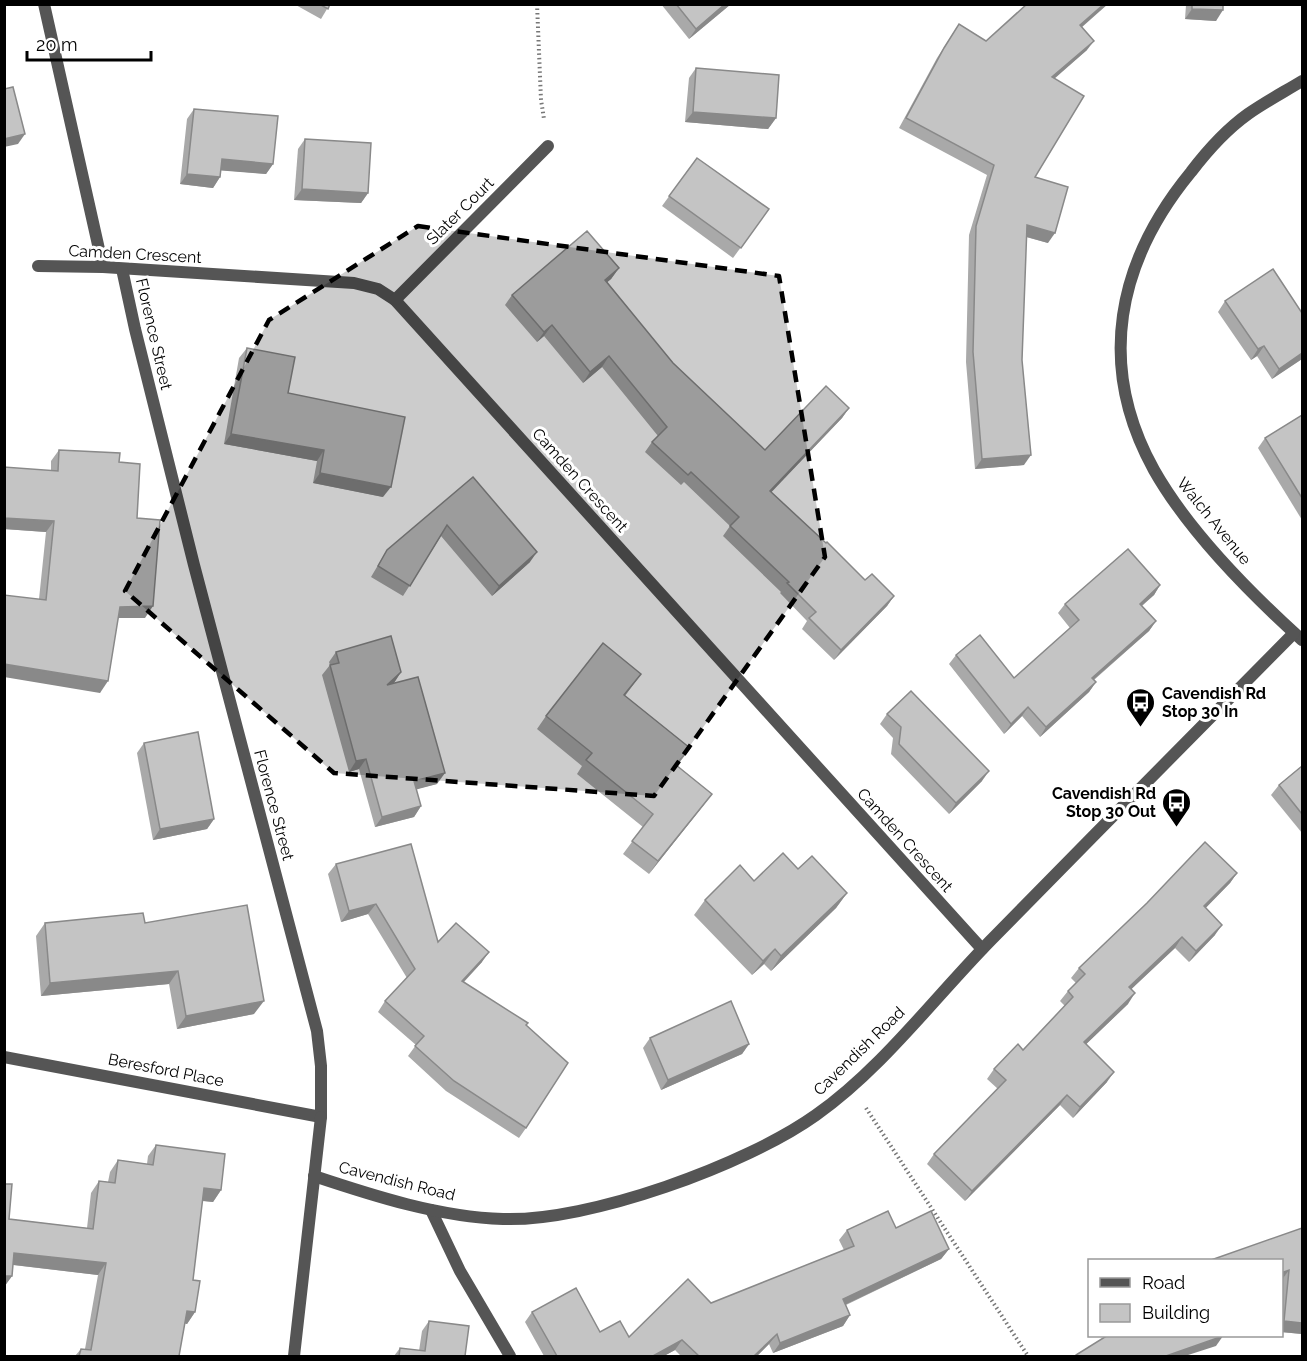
<svg xmlns="http://www.w3.org/2000/svg" width="1307" height="1361" viewBox="0 0 1307 1361" font-family="Raleway,sans-serif">
<style>
.lines{fill:none;stroke-linecap:round;stroke-linejoin:round}
.path{stroke:#777;stroke-width:4;stroke-dasharray:1.5 3;stroke-linecap:butt}
.service{stroke:#555;stroke-width:12}
.minor{stroke:#555;stroke-width:12}
.tertiary{stroke:#555;stroke-width:12}
.wall{fill:#a9a9a9}
.shaded-wall{fill:#898989}
.building{fill:#c4c4c4;stroke:#898989;stroke-width:1.5}
.marked{fill:#000;fill-opacity:0.2;stroke:#000;stroke-width:4.5;stroke-dasharray:12 8;stroke-linejoin:round}
.labels{text-anchor:middle;dominant-baseline:central;stroke-width:6;stroke-linejoin:round;paint-order:stroke}
.street-label{font-size:16px;fill:#000;stroke:#fff}
.poi-label{font-size:16px;font-weight:bold;fill:#000;stroke:#fff;text-anchor:start}
</style>
<rect width="100%" height="100%" fill="#fff"/>
<g class="lines">
<g class="path">
<path d="M537,4L541,100L544,119"/>
<path d="M866,1108L1028,1356"/>
</g>
<path class="service" d="M431,1210L460,1271L510,1356"/>
<g class="minor">
<path d="M44,4L103,267"/>
<path d="M1302,81C1284,92 1265,102 1248,114C1227,129 1207,151 1191,172C1117,262 1096,365 1154,470C1189,532 1250,593 1302,640"/>
<path d="M38,266L103,267L354,283L378,289L395,300L982,949"/>
<path d="M395,300L548,146"/>
<path d="M4,1057L321,1117V1066L317,1031L194,565L135,329L122,269"/>
<path d="M314,1176C374,1196 439,1217 503,1219C589,1222 746,1165 816,1115C883,1068 938,993 996,935C1095,834 1195,733 1294,633"/>
</g>
<path class="tertiary" d="M294,1356L321,1117"/>
</g>
<g class="wall">
<path d="M294,4H330L321,19Z"/>
<path d="M661,4H731L689,39Z"/>
<path d="M1179,4H1223L1216,21L1185,19L1186,5Z"/>
<path d="M959,24L986,41L1082,27L1087,50L1054,78L1035,177L1048,243L1026,237L1022,360L1024,465L975,469L966,362L969,235L987,175L899,128L937,58Z"/>
<path d="M696,68L776,118L768,129L685,122L689,78Z"/>
<path d="M194,109L273,164L266,174L221,170L220,177L213,188L180,184L187,119Z"/>
<path d="M305,139L368,193L361,203L294,200L298,149Z"/>
<path d="M697,158L769,209L733,258L662,206Z"/>
<path d="M619,268L611,279L607,282L673,363L765,450L849,408L842,418L771,492L865,580L894,596L887,606L834,660L802,629L807,621L780,593L781,592L723,536L730,526L684,482L681,485L645,452L652,442L658,436L602,367L583,383L544,336L537,342L505,305L512,295Z"/>
<path d="M1225,301L1302,359L1272,379L1257,356L1251,360L1218,312Z"/>
<path d="M247,348L288,393L383,497L313,483L317,461L224,444L239,358Z"/>
<path d="M1302,415V520L1258,448L1265,438Z"/>
<path d="M59,450L119,462L137,518L145,618H118L100,693L39,599L46,532L4,529V467L51,471V461Z"/>
<path d="M473,477L530,562L492,596L441,536L403,596L371,577L387,550Z"/>
<path d="M1160,585L1154,595L1142,606L1156,621L1149,631L1094,680L1096,682L1089,692L1040,737L1022,716L1004,734L949,664L956,655L1014,678L1070,628L1058,613L1065,604Z"/>
<path d="M336,652L401,672L393,684L437,784L416,789L421,806L414,817L375,827L359,769L349,772L322,675L330,665L329,662Z"/>
<path d="M641,674L625,696L690,748L677,766L712,794L702,807L649,874L623,854L643,827L577,774L582,766L537,729L546,716Z"/>
<path d="M887,714L982,781L949,814L891,754L893,738L880,724Z"/>
<path d="M144,743L214,819L207,829L153,840L137,753Z"/>
<path d="M1302,766V833L1271,795L1279,785Z"/>
<path d="M336,864L438,942L482,962L464,982L526,1026V1128L519,1138L446,1091L408,1056L416,1045L378,1012L385,1001L407,978L368,914L341,922L328,874Z"/>
<path d="M798,869L847,893L836,908L771,971L764,964L752,975L694,915L705,900L754,881Z"/>
<path d="M1237,873L1230,883L1205,908L1215,935L1189,962L1175,948L1131,989L1128,1004L1086,1044L1107,1082L1073,1118L1060,1105L965,1201L927,1164L934,1154L998,1089L987,1079L994,1069L1023,1050L1065,1006L1060,1001L1068,991L1076,983L1071,978L1079,968Z"/>
<path d="M45,923H145L254,1014L177,1029L169,984L41,996L36,936Z"/>
<path d="M650,1038L749,1044L742,1054L661,1090L643,1048Z"/>
<path d="M156,1145L221,1190L213,1202L202,1201L193,1280L195,1312L187,1324L185,1323L179,1356H75L81,1349H85L98,1275L13,1265L12,1276L4,1287V1184L9,1219L87,1228L91,1193L99,1181L108,1182L110,1172L118,1160L147,1164L148,1156Z"/>
<path d="M896,1228L949,1249L941,1259L846,1305L850,1315L843,1326L773,1353L769,1344L757,1356H681L675,1350L664,1356H544L525,1322L532,1312L600,1332L629,1337L711,1303L844,1250L839,1240L847,1230Z"/>
<path d="M1302,1247V1334L1281,1332V1290L1282,1280Z"/>
<path d="M429,1321L465,1356H394L400,1348L419,1351L422,1331Z"/>
</g>
<g class="shaded-wall">
<path d="M725,4H731L689,39L696,29Z"/>
<path d="M1104,4H1108L1073,35L1080,25Z"/>
<path d="M1192,9L1223,10L1216,21L1185,19Z"/>
<path d="M1094,41L1087,50L1045,87L1052,77Z"/>
<path d="M693,112L776,118L768,129L685,122Z"/>
<path d="M25,134L18,144L4,147V139Z"/>
<path d="M222,159L273,164L266,174L215,170Z"/>
<path d="M187,174L220,177L213,188L180,184Z"/>
<path d="M302,189L368,193L361,203L294,200Z"/>
<path d="M1027,225L1055,233L1048,243L1020,235Z"/>
<path d="M619,268L611,279L598,290L605,280Z"/>
<path d="M552,325L544,336L537,342L544,332Z"/>
<path d="M1264,346L1257,356L1251,360L1258,349Z"/>
<path d="M1302,353V359L1272,379L1279,369Z"/>
<path d="M609,356L602,367L583,383L590,372Z"/>
<path d="M849,408L842,418L763,501L770,491Z"/>
<path d="M231,434L324,450L317,461L224,444Z"/>
<path d="M1031,455L1024,465L975,469L982,459Z"/>
<path d="M320,473L391,487L383,497L313,483Z"/>
<path d="M4,518L54,521L46,532L4,529Z"/>
<path d="M537,552L530,562L492,596L499,586Z"/>
<path d="M1160,585L1154,595L1133,613L1140,604Z"/>
<path d="M894,596L887,606L834,660L841,650Z"/>
<path d="M153,606L145,618H112L120,607Z"/>
<path d="M1156,621L1149,631L1085,687L1092,678Z"/>
<path d="M4,664L108,681L100,693L4,677Z"/>
<path d="M401,672L394,683L379,696L387,685Z"/>
<path d="M1096,682L1089,692L1040,737L1046,727Z"/>
<path d="M1028,707L1022,716L1004,734L1011,724Z"/>
<path d="M366,759L359,769L349,772L356,761Z"/>
<path d="M989,771L982,781L949,814L956,803Z"/>
<path d="M445,773L437,784L407,792L414,781Z"/>
<path d="M712,794L702,807L649,874L658,861Z"/>
<path d="M421,806L414,817L375,827L382,817Z"/>
<path d="M214,819L207,829L153,840L160,829Z"/>
<path d="M1237,873L1230,883L1197,917L1204,906Z"/>
<path d="M847,893L836,908L771,971L781,956Z"/>
<path d="M376,904L368,914L341,922L349,911Z"/>
<path d="M1222,925L1215,935L1189,962L1196,951Z"/>
<path d="M1182,937L1175,948L1122,998L1129,987Z"/>
<path d="M775,949L764,964L752,975L763,961Z"/>
<path d="M489,952L482,962L455,991L462,981Z"/>
<path d="M178,971L169,984L41,996L50,983Z"/>
<path d="M1135,993L1128,1004L1077,1053L1084,1042Z"/>
<path d="M264,1001L254,1014L177,1029L186,1016Z"/>
<path d="M749,1044L742,1054L661,1090L668,1080Z"/>
<path d="M1114,1072L1107,1082L1073,1118L1080,1107Z"/>
<path d="M1067,1095L1060,1105L965,1201L972,1191Z"/>
<path d="M204,1188L221,1190L213,1202L196,1200Z"/>
<path d="M949,1249L941,1259L836,1309L843,1299Z"/>
<path d="M14,1253L106,1263L98,1275L6,1264Z"/>
<path d="M1289,1270L1282,1280L1281,1281V1273Z"/>
<path d="M4,1276H12L4,1287Z"/>
<path d="M187,1311L195,1312L187,1324L179,1322Z"/>
<path d="M850,1315L843,1326L773,1353L780,1343Z"/>
<path d="M1284,1321L1302,1323V1334L1281,1332V1325Z"/>
<path d="M777,1334L769,1344L757,1356H754Z"/>
<path d="M1223,1336L1216,1346L1185,1356H1166Z"/>
<path d="M682,1340L675,1350L664,1356H653Z"/>
</g>
<g class="building">
<path d="M319,4H330L328,9Z"/>
<path d="M676,4H725L696,29Z"/>
<path d="M1027,4H1104L1080,25L1094,41L1052,77L1084,96L1035,177L1068,187L1055,233L1027,225L1022,360L1031,455L982,459L973,352L976,226L994,165L906,118L944,48L959,24L986,41Z"/>
<path d="M1192,4H1223V10L1192,9Z"/>
<path d="M696,68L779,75L776,118L693,112Z"/>
<path d="M13,87L25,134L4,139V89Z"/>
<path d="M194,109L278,116L273,164L222,159L220,177L187,174Z"/>
<path d="M305,139L371,143L368,193L302,189Z"/>
<path d="M697,158L769,209L741,248L669,196Z"/>
<path d="M587,231L619,268L605,280L673,363L765,450L826,386L849,408L770,491L826,543L827,542L865,580L872,574L894,596L841,650L809,618L816,612L787,583L789,582L730,526L739,517L691,472L688,475L652,442L667,427L609,356L590,372L552,325L544,332L512,295Z"/>
<path d="M1273,269L1302,313V353L1279,369L1264,346L1258,349L1225,301Z"/>
<path d="M247,348L295,357L288,393L405,417L391,487L320,473L324,450L231,434Z"/>
<path d="M1302,415V498L1265,438Z"/>
<path d="M59,450L120,453L119,462L140,464L137,518L160,520L153,606L120,607L108,681L4,664V595L46,600L54,521L4,518V467L58,471Z"/>
<path d="M473,477L537,552L499,586L447,525L410,586L378,566L387,550Z"/>
<path d="M1128,549L1160,585L1140,604L1156,621L1092,678L1096,682L1046,727L1028,707L1011,724L956,655L980,635L1014,678L1079,620L1065,604Z"/>
<path d="M391,636L401,672L387,685L418,677L445,773L414,781L421,806L382,817L366,759L356,761L330,665L339,663L336,652Z"/>
<path d="M603,643L641,674L624,695L690,748L676,765L712,794L658,861L632,841L653,814L586,760L592,753L546,716Z"/>
<path d="M911,691L989,771L956,803L899,744L901,727L887,714Z"/>
<path d="M198,732L214,819L160,829L144,743Z"/>
<path d="M1302,766V814L1279,785Z"/>
<path d="M1205,842L1237,873L1204,906L1222,925L1196,951L1182,937L1129,987L1135,993L1084,1042L1114,1072L1080,1107L1067,1095L972,1191L934,1154L1006,1080L994,1069L1018,1044L1023,1050L1073,997L1068,991L1085,974L1079,968L1147,903Z"/>
<path d="M411,844L438,942L456,923L489,952L462,981L528,1023L526,1025L568,1063L526,1128L454,1081L415,1046L424,1036L385,1001L415,969L376,904L349,911L336,864Z"/>
<path d="M783,853L798,869L812,856L847,893L781,956L775,949L763,961L705,900L740,865L754,881Z"/>
<path d="M4,883H5L4,909Z"/>
<path d="M247,905L264,1001L186,1016L178,971L50,983L45,923L143,913L145,923Z"/>
<path d="M731,1001L749,1044L668,1080L650,1038Z"/>
<path d="M156,1145L225,1154L221,1190L204,1188L193,1280L200,1281L195,1312L187,1311L179,1356H79L81,1349L91,1350L106,1263L14,1253L12,1276H4V1184H12L9,1219L93,1229L99,1181L115,1183L118,1160L153,1165Z"/>
<path d="M888,1211L896,1228L931,1211L949,1249L843,1299L850,1315L780,1343L777,1334L754,1356H699L682,1340L653,1356H557L532,1312L576,1288L600,1332L620,1321L629,1337L688,1279L711,1303L854,1246L847,1230Z"/>
<path d="M1302,1228V1323L1284,1321L1289,1270L1281,1273V1260H1211Z"/>
<path d="M429,1321L469,1326L465,1356H399L400,1348L425,1351Z"/>
<path d="M1108,1335H1223V1336L1166,1356H1076V1355Z"/>
</g>
<path class="marked" d="M418,226L779,276L825,557L654,796L334,773L125,591L269,320Z"/>
<defs>
<symbol id="bus-pin" viewBox="-11 -11 22 30"><path d="M0 17L-7.5 6A9.5 9.5 0 1 1 7.5 6Z" fill="#000" stroke="#fff"/><path d="M-5-6H5V4H4V6H2V4H-2V6H-4V4H-5ZM-3.5-4V0h7V-4ZM-3.5 1.2v1.5H-2V1.2ZM2 1.2v1.5H3.5V1.2Z" fill="#fff"/></symbol>
</defs>
<g fill-rule="evenodd">
<use href="#bus-pin" x="1124" y="686" width="33" height="45"/>
<use href="#bus-pin" x="1160" y="786" width="33" height="45"/>
</g>
<g class="labels">
<g class="street-label">
<text transform="translate(460 211) rotate(-45)">Slater Court</text>
<text transform="translate(135 254) rotate(3)">Camden Crescent</text>
<text transform="translate(154 334) rotate(77)">Florence Street</text>
<text transform="translate(580 480) rotate(48)">Camden Crescent</text>
<text transform="translate(1214 521) rotate(51)">Walch Avenue</text>
<text transform="translate(274 805) rotate(75)">Florence Street</text>
<text transform="translate(905 840) rotate(48)">Camden Crescent</text>
<text transform="translate(859 1051) rotate(-44)">Cavendish Road</text>
<text transform="translate(166 1070) rotate(11)">Beresford Place</text>
<text transform="translate(397 1181) rotate(14)">Cavendish Road</text>
</g>
<g class="poi-label">
<text x="1162" y="693">Cavendish Rd<tspan x="1162" dy="18">Stop 30 In</tspan></text>
<text x="1156" y="793" text-anchor="end">Cavendish Rd<tspan x="1156" dy="18">Stop 30 Out</tspan></text>
</g>
</g>
<rect width="1307" height="1361" fill="none" stroke="#000000" stroke-width="12"/>
<rect x="1088" y="1259" width="195" height="78" fill="#ffffff" stroke="#999999" stroke-width="1.5"/>
<rect x="1100" y="1278" width="30" height="9" fill="#555555" stroke="#999999" stroke-width="1.5"/>
<text x="1142" y="1289" font-size="18" fill="#000000">Road</text>
<rect x="1100" y="1304" width="30" height="18" fill="#c4c4c4" stroke="#999999" stroke-width="1.5"/>
<text x="1142" y="1319" font-size="18" fill="#000000">Building</text>
<path d="M27 51v9h124v-9" fill="none" stroke="#000000" stroke-width="3"/>
<text x="36" y="51" font-size="18" fill="#000000" stroke="#ffffff" stroke-width="4.5" paint-order="stroke">20 m</text>
</svg>
